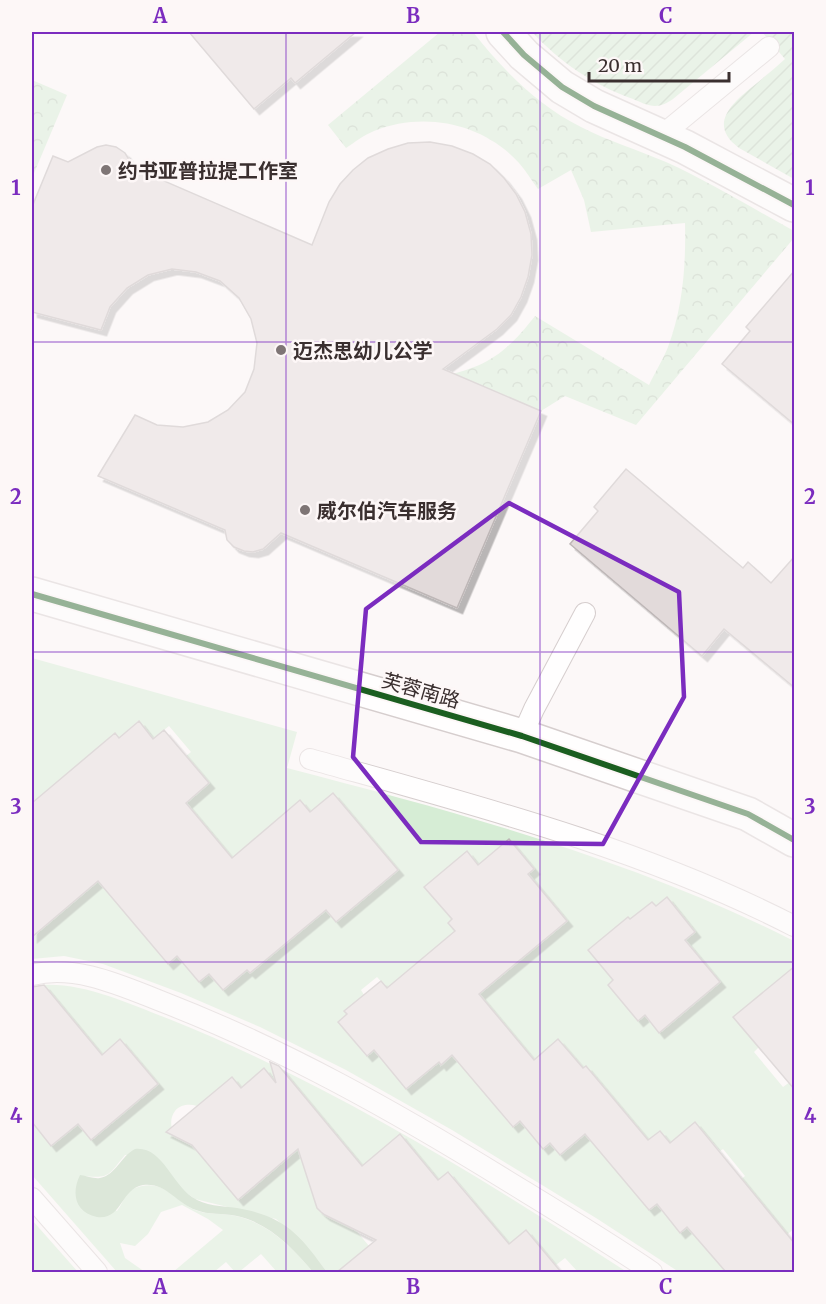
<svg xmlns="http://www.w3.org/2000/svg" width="826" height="1304" viewBox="0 0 826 1304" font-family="Merriweather,'Noto Sans SC',serif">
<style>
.grass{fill:#d6edd5;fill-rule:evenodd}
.forest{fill:url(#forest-crowns)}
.garden{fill:url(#garden-furrows)}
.water{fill:#b5d2b4}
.building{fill:#e2dada;stroke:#beb7b7;stroke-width:1.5;filter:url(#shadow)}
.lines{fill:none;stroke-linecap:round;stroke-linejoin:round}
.lane-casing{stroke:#d6cece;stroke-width:22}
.street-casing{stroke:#d6cece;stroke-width:36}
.secondary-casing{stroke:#d6cece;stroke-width:36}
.lane{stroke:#fffefe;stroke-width:20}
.street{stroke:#fffefe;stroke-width:33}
.secondary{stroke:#fffefe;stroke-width:33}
.cycleway-casing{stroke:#fdf7f7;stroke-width:10}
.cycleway{stroke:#1b5e20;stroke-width:6}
.marked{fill:none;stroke:#7b2cbf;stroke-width:4.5;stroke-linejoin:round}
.grid{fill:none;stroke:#7b2cbf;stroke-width:1.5;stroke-opacity:0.55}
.poi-dot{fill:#7e7575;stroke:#fdf7f7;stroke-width:2}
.labels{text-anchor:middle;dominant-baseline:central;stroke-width:5;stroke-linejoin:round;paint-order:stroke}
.poi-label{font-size:20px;font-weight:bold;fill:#3a2f2f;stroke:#fdf7f7;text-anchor:start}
.street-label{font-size:20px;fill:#3a2f2f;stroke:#fdf7f7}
.neatline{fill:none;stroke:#7b2cbf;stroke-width:2}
.grid-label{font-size:20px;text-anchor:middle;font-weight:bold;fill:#7b2cbf}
</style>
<defs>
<pattern id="forest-crowns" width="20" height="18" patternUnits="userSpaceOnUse" patternTransform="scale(1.5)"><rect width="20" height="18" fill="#d6edd5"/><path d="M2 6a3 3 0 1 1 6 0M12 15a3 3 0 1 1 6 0" fill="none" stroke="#b8ccb7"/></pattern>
<pattern id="garden-furrows" width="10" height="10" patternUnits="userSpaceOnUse" patternTransform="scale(1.5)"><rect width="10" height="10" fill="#d6edd5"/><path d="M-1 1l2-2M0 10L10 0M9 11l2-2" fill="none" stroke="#b8ccb7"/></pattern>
<filter id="shadow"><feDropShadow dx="5.5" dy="5.5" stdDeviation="0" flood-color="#0004"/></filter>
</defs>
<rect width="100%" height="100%" fill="#fcf8f8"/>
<g class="grass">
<path d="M32,658L297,732L287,768C460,813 635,860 794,941V971L773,984L746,1007L759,1047L754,1052L783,1087L790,1082L794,1087V1229L780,1240L765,1266L758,1272H679L596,1218L452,1130L346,1070L260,1027L181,993L103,964L64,956L32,959V912L40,921L51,820L34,800L32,801ZM138,721L153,739L169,726L191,752L186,756L209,783L186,803L100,785L115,734L119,738ZM333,793L373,840L364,899L336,922L308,888L301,801L310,812ZM509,839L534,869L528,874L475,956L448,923L452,919L432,896L467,852L478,865ZM667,898L695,931L685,940L708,967L659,1032L645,1015L638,1020L608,985L613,980L600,940L628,917L630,919L652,902L656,906ZM134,923L278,949L251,973L247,970L209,974L199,982L177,956L167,964ZM377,977L387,988L471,1040L441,1065L439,1062L397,1078L374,1050L366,1056L338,1022L347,1014L345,1011L364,995L361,990ZM558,1039L583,1068L586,1066L608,1093L543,1149L520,1121L512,1127L485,1094L523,1047L534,1060ZM695,1122L720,1151L723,1149L745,1176L680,1232L657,1204L649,1210L621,1177L643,1145L659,1131L670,1143Z"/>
<path d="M43,985C86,983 129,1004 169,1019C331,1084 481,1178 627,1272H578L565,1258L556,1265L526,1230L503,1249L442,1269L438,1272H386L472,1199L449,1172L438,1180L408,1145L376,1154L342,1183L321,1212L330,1218L349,1222L369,1246L357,1256L371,1272H327L313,1254L276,1219L195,1199L181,1189L153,1154L125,1155C106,1178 110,1178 80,1176L77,1187L117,1211C121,1206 123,1200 126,1195C130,1190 136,1187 142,1186C165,1181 176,1201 195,1210C207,1215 223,1213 236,1216C268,1223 293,1248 313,1272H277L261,1254L239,1272H235L226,1262L214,1272H173L223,1230L208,1219L182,1205L161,1212L148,1234L135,1246L120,1243L125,1258L145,1272H117L32,1175V1122L51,1146L78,1124L91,1139L120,1039L98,1058L50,994L32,1010V989ZM264,1068L294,1104L304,1096L326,1123L238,1199L215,1172L218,1168C210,1160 200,1148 190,1143C189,1142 182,1140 181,1140C171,1135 168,1120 175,1111C181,1104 190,1104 197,1106L232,1077L241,1088Z"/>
<path d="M32,1220L78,1272H32Z"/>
</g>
<g class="forest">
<path d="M440,32H473C503,70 537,105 581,127C608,141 638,150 666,162C710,182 752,208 794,231V238L636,425L565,396L541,411L498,393L435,378C484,368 504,356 535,316L649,385C655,372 663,360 668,347C683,307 686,265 685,223L591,232L584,200L571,170L538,189C532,181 526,171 519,163C483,123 424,111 374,131C364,135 355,142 346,148L328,125Z"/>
<path d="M32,80L67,95L32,178Z"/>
</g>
<g class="garden">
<path d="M532,32H754L673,99C667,103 662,106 655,106C648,106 640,102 633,99C593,85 560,62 532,32Z"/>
<path d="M762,32H794V179L739,148C708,125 731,104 752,87C763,78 774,69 785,59Z"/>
</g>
<path class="water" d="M135,1149C162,1146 172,1184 192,1197C205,1206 222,1206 237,1208C285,1216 300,1235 327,1272H313C293,1248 269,1223 237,1216C223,1213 208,1215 196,1210C176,1203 166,1182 143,1185C120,1189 123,1220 97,1217C75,1213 71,1193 80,1175C87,1176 94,1179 100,1178C116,1175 121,1156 135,1149Z"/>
<g class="building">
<path d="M189,32H356L295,83L291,78L254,109Z"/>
<path d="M430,142L452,146L473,154L490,164L504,178L516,194L525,212L531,234L532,255L528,277L521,297L511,315L497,329L443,369L541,411L457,608L281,533L263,549L253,552L244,551L234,547L227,540L225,530L98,476L135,415L157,425L183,427L208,422L228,410L245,392L254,369L257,343L251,319L239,298L220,281L196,272L172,269L148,275L127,288L110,307L101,330L32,312V207L53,156L68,162L97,147L106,145L116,147L125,153L134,168L312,245L329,202L340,184L353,170L368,158L388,149L408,143Z"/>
<path d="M795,270V425L722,364L750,331L746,327Z"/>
<path d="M626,469L743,568L748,562L771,583L795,556V688L724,629L702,656L570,544L598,511L594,507Z"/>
<path d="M139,721L153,739L164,730L209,783L186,803L232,858L300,800L310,812L333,793L398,870L336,922L326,910L250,973L247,970L223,990L209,974L199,982L177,956L168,964L98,881L32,937V803L115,733L119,738Z"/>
<path d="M509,839L534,869L528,874L567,921L479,994L534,1060L558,1039L583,1068L586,1066L648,1140L660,1131L670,1143L695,1122L795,1244V1272H726L687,1227L680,1233L657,1204L649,1210L585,1134L560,1155L550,1143L543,1149L520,1121L513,1127L452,1055L441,1065L439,1062L406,1089L374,1050L367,1056L338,1022L347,1014L344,1011L381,981L387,988L455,931L448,923L452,919L424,887L467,851L478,865Z"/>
<path d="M667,897L695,932L685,940L720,982L659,1033L645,1015L638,1021L608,985L613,980L588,950L628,917L630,919L652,902L656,906Z"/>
<path d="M795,966V1090L733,1017Z"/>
<path d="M44,985L102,1055L120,1039L158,1084L91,1140L78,1124L51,1146L32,1122V987Z"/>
<path d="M270,1062L279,1066L362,1166L400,1134L438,1180L448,1172L509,1244L526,1230L561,1272H337L376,1240L325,1215L321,1212L317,1208L298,1149L238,1200L192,1145L166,1132L232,1077L241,1088L264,1068L276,1083Z"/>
</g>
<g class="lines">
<defs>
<g id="lane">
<path d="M661,136L769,47"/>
<path d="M522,736L534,709L585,613"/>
<path d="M310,759C474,805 642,848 794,926"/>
<path d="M32,975C76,964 122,986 163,1002C284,1049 396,1112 506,1180C555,1210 605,1240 652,1272"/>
<path d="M32,1198L97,1272"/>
</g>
<path id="street" d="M503,32L524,55L562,87L594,106L685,147L794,205"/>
<path id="secondary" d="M32,594L522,736L748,814L794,840"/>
</defs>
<use href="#lane" class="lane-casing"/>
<use href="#street" class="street-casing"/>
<use href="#secondary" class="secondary-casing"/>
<use href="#lane" class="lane"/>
<use href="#street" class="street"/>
<use href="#secondary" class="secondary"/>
<defs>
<g id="cycleway">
<path d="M503,32L524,55L562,87L594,106L685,147L794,205"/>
<path d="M32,594L522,736L748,814L794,840"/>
</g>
</defs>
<use href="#cycleway" class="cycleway-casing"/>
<use href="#cycleway" class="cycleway"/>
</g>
<path d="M0 0H826V1304H0ZM509,503L679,592L684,697L603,844L421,842L353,757L366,609Z" fill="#fcf8f8" fill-opacity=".55" fill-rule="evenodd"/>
<path class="marked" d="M509,503L679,592L684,697L603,844L421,842L353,757L366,609Z"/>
<path class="grid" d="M286,32V1272M540,32V1272M32,342H794M32,652H794M32,962H794"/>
<g class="poi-dot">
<circle cx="106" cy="170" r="6"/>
<circle cx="281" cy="350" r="6"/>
<circle cx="305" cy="510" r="6"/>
</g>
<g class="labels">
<g class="poi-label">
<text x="118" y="170">约书亚普拉提工作室</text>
<text x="293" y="350">迈杰思幼儿公学</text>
<text x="317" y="510">威尔伯汽车服务</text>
</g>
<g class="street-label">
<text transform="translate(421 690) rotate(16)">芙蓉南路</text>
</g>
</g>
<rect width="826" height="1304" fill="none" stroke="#fdf7f7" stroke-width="66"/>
<path d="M589 72v9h140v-9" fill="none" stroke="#3a2f2f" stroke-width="3"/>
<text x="598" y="72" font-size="18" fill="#3a2f2f" stroke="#fdf7f7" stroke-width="4.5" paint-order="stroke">20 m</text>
<rect x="33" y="33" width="760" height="1238" class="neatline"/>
<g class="grid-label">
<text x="160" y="23">A</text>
<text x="413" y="23">B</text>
<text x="666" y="23">C</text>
<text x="16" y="195">1</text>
<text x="810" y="195">1</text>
<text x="16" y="504">2</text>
<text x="810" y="504">2</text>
<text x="16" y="814">3</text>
<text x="810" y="814">3</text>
<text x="16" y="1123">4</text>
<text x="810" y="1123">4</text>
<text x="160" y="1294">A</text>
<text x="413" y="1294">B</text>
<text x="666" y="1294">C</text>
</g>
</svg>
